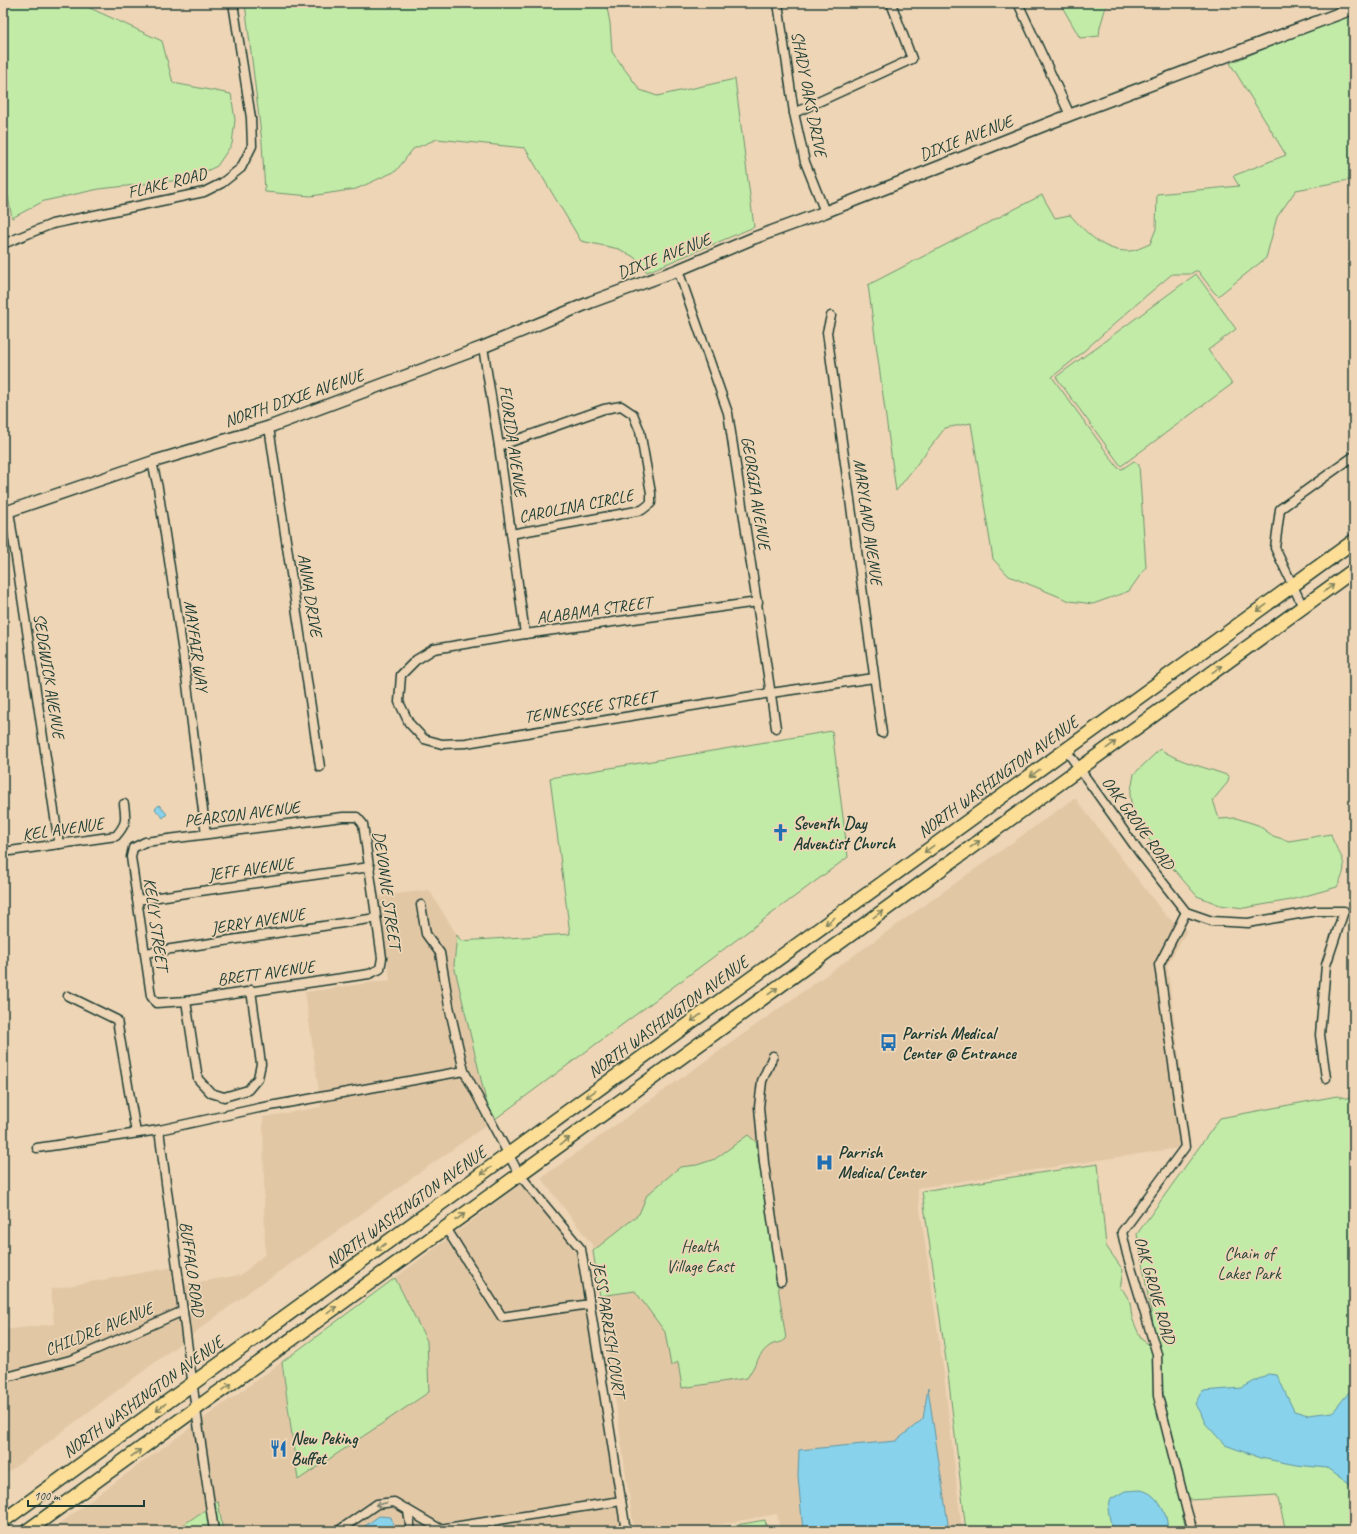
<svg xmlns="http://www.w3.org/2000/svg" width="1357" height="1534" viewBox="0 0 1357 1534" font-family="Caveat,sans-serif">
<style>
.built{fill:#e2c7a5}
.green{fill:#c2eba7;stroke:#70946e}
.water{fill:#89d2eb;stroke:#5f96a2}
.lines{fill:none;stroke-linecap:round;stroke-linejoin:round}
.minor-casing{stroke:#1f3d34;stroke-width:11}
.tertiary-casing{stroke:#1f3d34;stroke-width:14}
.primary-casing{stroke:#1f3d34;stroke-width:16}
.minor{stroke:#edd5b5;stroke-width:8}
.tertiary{stroke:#edd5b5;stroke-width:11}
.primary{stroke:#fcde96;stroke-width:13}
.oneway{stroke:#828560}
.oneway2{stroke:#7c816e}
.labels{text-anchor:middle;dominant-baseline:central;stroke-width:3.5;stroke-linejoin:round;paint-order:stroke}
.street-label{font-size:17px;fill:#1f3d34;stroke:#edd5b5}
.poi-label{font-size:17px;font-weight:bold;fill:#1f3d34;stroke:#edd5b5;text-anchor:start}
.park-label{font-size:17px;fill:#27463a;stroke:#edd5b5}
</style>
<rect width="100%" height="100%" fill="#edd5b5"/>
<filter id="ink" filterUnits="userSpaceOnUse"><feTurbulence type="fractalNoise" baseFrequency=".025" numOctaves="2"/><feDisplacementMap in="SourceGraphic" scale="8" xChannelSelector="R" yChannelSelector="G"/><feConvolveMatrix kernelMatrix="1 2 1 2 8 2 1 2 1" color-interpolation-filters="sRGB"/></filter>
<g filter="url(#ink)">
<g class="built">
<path d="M1075,798L1166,916L1187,931L1167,965L1191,1146L917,1188L944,1374L962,1531H780L777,1514L683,1531H634L593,1246L541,1178Z"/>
<path d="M429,890L457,935L454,965L491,1122L272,1277L257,1286L3,1476V1330L54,1324L51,1289L180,1266V1285L241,1275L265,1254L263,1117L321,1107L305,992L390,980L379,896Z"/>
<path d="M530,1177L586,1247L608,1391L628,1531H395L391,1517L379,1516L358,1531H223L218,1501L174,1531H50L115,1482L282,1362L298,1480L427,1341L395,1278Z"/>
</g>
<g class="green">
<path d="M3,3H79L162,41L173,83L231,94L235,120L232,144L217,166L190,179L99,189L44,201L12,218L3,170Z"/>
<path d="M245,3H606L610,23L612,52L640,90L657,96L735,79L754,227L647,272L634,257L619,249L581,241L525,148L437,139L413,149L396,171L356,189L311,196L265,192L262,142Z"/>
<path d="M1060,3H1110L1106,6L1100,27L1099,36L1080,38Z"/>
<path d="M1354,12V179L1296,190L1277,217L1266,258L1218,296L1213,291L1198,271H1195L1190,274H1172L1147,295L1077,357L1052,377L1118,468L1122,469L1134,461L1139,465L1146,567L1129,591L1093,604L1070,601L1009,576L993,559L971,423L945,428L896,491L868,285L1042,195L1055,218L1070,215C1086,232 1103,252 1129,251C1136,251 1144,246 1150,244L1156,229L1157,194L1239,186L1233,176L1286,155L1230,63Z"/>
<path d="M1196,274L1236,329L1208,350L1232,384L1121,466L1056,377Z"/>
<path d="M832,731L848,857L491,1122L454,965L457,935L461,941L570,934L550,778Z"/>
<path d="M1160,749C1180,763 1206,767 1229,776L1228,782L1213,800L1219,819L1236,818L1258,825L1273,836L1289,841L1331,834C1332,840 1335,844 1337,849C1347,864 1345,872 1337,887L1291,900L1244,908L1220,905L1197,896L1169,864L1135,822L1130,796L1134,774Z"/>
<path d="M1337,1096L1354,1100V1531H1286L1277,1495L1189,1500L1164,1400L1152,1317L1137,1234L1220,1118Z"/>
<path d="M748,1135L756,1142L786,1339C781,1344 777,1342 771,1345C760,1351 754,1368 747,1378L682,1388L678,1362L671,1366L665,1332L635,1291L600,1296L593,1251L639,1214L647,1195L680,1167L697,1165L715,1159Z"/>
<path d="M1098,1164L1106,1246L1123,1270L1120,1289L1123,1290L1130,1302L1132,1318L1141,1339L1152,1347L1160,1400L1189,1513L1182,1515L1187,1531H1167C1169,1517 1160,1506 1152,1495L1111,1524L1112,1531H966L948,1374L922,1191Z"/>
<path d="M395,1278L427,1341L429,1392L298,1480L282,1362Z"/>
<path d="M218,1501L223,1531H174Z"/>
<path d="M765,1520L767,1531H702Z"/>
</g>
<g class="water">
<path d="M159,805L167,814L163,818L155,809Z"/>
<path d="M1268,1374L1277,1375L1294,1411L1308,1415L1333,1412L1354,1386V1490L1349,1484L1327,1468L1296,1465L1261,1458L1225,1445L1205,1423L1200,1411L1195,1404L1202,1391L1242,1388Z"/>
<path d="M928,1388L949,1531H803L798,1476L799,1450L896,1441L923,1419Z"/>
<path d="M1141,1490C1145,1491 1150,1493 1153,1496C1162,1504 1169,1519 1167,1531H1112L1108,1509L1111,1499L1125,1491Z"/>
<path d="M379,1516L391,1517L395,1531H358Z"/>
</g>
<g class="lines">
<defs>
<g id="minor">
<path d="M778,3L794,113L805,162L825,212"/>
<path d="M1018,3L1070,115"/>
<path d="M794,113L912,59L891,3"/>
<path d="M3,244L52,224L204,192L222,183L241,168L252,146L251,118L233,3"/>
<path d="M678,270L728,413L776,728"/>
<path d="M831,316L827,332L882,733"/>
<path d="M483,347L499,446L525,634"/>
<path d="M269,427L320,767"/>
<path d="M499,446L604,409L621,406L633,414L640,431L651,493V503L642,510L511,534"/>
<path d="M152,462L158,488L183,653L206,834"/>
<path d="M9,511L59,844"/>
<path d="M758,602L525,634L434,649L416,660L401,675L399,702L409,723L424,739L442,744L466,743L771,693L874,678"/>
<path d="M1303,607L1275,548L1280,509L1354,456"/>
<path d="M1066,750L1139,852L1186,912L1212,921L1248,923L1316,911H1344L1326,965L1320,1035L1326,1078"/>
<path d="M343,817H357L363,824L382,958L380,969L369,974L186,1001L156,1003L151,996L131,857L133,848L145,842Z"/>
<path d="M3,852L116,836C127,823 126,820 124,804"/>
<path d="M137,900L370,867"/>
<path d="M421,905L426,934L440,953L449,1006L464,1071L519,1174L581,1249L626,1531"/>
<path d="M1186,912L1159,965L1185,1147L1122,1232L1127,1254L1157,1354L1158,1396L1187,1511L1193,1531"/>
<path d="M145,953L376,918"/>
<path d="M68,996L117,1020L136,1133"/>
<path d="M186,1001L198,1079L211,1093L224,1097L248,1090L258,1078L261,1064L251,990"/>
<path d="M773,1056L762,1081L759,1107L764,1163L781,1281"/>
<path d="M159,1130L196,1410L214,1531"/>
<path d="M37,1148L159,1130L259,1108L464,1071"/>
<path d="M446,1228L502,1317L590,1304"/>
<path d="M3,1378L74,1359L183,1311"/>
<path d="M408,1511L411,1531"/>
<path d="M338,1531L377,1504L394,1502L440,1529"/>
<path d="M438,1531L440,1529L621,1501"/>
</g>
<path id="tertiary" d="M3,513L152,462L269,427L483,347L591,302L678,270L754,238L825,212L1070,115L1354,8"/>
<g id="primary">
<path d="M3,1521L1354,541"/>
<path d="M27,1531L1354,570"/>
</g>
</defs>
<use href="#minor" class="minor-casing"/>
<use href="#tertiary" class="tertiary-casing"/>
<use href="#primary" class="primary-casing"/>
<use href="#minor" class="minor"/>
<use href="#tertiary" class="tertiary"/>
<use href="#primary" class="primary"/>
</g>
<defs><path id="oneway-shaft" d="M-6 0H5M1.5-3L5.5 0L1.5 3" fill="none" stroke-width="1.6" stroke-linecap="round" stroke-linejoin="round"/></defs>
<g class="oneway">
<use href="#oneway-shaft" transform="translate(1329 588) rotate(-36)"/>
<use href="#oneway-shaft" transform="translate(1262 608) rotate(144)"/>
<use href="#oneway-shaft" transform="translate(1217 669) rotate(-36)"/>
<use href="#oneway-shaft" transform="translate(1111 745) rotate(-36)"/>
<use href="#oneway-shaft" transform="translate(1035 773) rotate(144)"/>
<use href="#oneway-shaft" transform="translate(975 844) rotate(-36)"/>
<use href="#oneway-shaft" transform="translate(929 849) rotate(144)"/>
<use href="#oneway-shaft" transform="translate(878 914) rotate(-36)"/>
<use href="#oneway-shaft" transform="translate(830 921) rotate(144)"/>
<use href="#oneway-shaft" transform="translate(773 991) rotate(-36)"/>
<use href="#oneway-shaft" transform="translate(696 1018) rotate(144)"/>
<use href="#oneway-shaft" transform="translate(591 1094) rotate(144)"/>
<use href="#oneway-shaft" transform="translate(565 1141) rotate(-36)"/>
<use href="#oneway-shaft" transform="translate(486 1171) rotate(144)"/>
<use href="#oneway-shaft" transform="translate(460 1217) rotate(-36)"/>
<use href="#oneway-shaft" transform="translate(381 1247) rotate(144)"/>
<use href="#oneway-shaft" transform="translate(332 1310) rotate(-36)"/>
<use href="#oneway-shaft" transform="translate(227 1387) rotate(-36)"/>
<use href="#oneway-shaft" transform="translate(161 1407) rotate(144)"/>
<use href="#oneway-shaft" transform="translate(136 1453) rotate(-36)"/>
</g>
<use class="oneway2" href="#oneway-shaft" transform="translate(381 1504) rotate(168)"/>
</g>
<defs>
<symbol id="church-bare" viewBox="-9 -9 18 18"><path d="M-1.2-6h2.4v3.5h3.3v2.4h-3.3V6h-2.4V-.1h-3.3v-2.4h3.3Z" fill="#1f6fb2" stroke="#edd5b5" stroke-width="2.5" paint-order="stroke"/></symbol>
<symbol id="bus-bare" viewBox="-9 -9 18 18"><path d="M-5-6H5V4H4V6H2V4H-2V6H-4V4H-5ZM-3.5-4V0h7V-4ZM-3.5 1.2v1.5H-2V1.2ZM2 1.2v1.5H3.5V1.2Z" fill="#1f6fb2" stroke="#edd5b5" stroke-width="2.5" paint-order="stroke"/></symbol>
<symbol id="hospital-bare" viewBox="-9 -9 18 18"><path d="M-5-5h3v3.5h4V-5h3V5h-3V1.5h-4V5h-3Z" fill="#1f6fb2" stroke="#edd5b5" stroke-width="2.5" paint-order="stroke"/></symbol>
<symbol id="restaurant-bare" viewBox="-9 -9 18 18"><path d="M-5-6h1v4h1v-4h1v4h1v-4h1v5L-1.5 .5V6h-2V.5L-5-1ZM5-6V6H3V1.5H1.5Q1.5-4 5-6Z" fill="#1f6fb2" stroke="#edd5b5" stroke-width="2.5" paint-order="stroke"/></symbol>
</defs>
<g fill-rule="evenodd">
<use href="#church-bare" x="768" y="820" width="25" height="25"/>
<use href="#bus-bare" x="876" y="1030" width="25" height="25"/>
<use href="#hospital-bare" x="812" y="1150" width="25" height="25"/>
<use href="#restaurant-bare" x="266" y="1436" width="25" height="25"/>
</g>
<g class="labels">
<g class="street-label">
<text transform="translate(809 94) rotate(79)">SHADY OAKS DRIVE</text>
<text transform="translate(966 138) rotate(-21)">DIXIE AVENUE</text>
<text transform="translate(167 183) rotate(-14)">FLAKE ROAD</text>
<text transform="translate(664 256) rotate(-21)">DIXIE AVENUE</text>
<text transform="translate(294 398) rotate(-19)">NORTH DIXIE AVENUE</text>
<text transform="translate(513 441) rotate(82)">FLORIDA AVENUE</text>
<text transform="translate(756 493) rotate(81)">GEORGIA AVENUE</text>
<text transform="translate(576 506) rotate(-11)">CAROLINA CIRCLE</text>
<text transform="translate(868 522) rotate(82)">MARYLAND AVENUE</text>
<text transform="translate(310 595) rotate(81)">ANNA DRIVE</text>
<text transform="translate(594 610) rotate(-8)">ALABAMA STREET</text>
<text transform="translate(196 646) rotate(82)">MAYFAIR WAY</text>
<text transform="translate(49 676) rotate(81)">SEDGWICK AVENUE</text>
<text transform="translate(590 707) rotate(-9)">TENNESSEE STREET</text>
<text transform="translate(998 777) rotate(-36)">NORTH WASHINGTON AVENUE</text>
<text transform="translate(242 814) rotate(-7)">PEARSON AVENUE</text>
<text transform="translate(1138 823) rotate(54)">OAK GROVE ROAD</text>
<text transform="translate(63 829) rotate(-8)">KEL AVENUE</text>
<text transform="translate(251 869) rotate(-8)">JEFF AVENUE</text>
<text transform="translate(387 890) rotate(82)">DEVONNE STREET</text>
<text transform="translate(258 921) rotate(-9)">JERRY AVENUE</text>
<text transform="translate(156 924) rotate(82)">KELLY STREET</text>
<text transform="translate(266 973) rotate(-8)">BRETT AVENUE</text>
<text transform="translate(668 1017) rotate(-36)">NORTH WASHINGTON AVENUE</text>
<text transform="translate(406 1207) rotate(-36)">NORTH WASHINGTON AVENUE</text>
<text transform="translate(192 1269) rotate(82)">BUFFALO ROAD</text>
<text transform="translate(1155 1290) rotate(74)">OAK GROVE ROAD</text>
<text transform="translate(99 1329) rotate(-22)">CHILDRE AVENUE</text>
<text transform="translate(609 1329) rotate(81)">JESS PARRISH COURT</text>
<text transform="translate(143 1397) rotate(-36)">NORTH WASHINGTON AVENUE</text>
</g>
<g class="poi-label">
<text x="793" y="823">Seventh Day<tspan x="793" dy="20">Adventist Church</tspan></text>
<text x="902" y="1033">Parrish Medical<tspan x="902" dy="20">Center @ Entrance</tspan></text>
<text x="838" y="1152">Parrish<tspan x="838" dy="20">Medical Center</tspan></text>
<text x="291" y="1438">New Peking<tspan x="291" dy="20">Buffet</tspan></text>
</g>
<g class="park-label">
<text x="700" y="1246">Health<tspan x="700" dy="20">Village East</tspan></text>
<text x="1249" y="1253">Chain of<tspan x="1249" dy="20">Lakes Park</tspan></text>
</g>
</g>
<rect width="1357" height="1534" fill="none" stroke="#edd5b5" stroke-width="16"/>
<rect x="8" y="8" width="1341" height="1518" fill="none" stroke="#1f3d34" stroke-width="1.5" filter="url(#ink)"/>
<path d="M28 1500v6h116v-6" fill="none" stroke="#1f3d34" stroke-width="2"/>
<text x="34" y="1500" font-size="12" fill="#1f3d34" stroke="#edd5b5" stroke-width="3" paint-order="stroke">100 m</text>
</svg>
